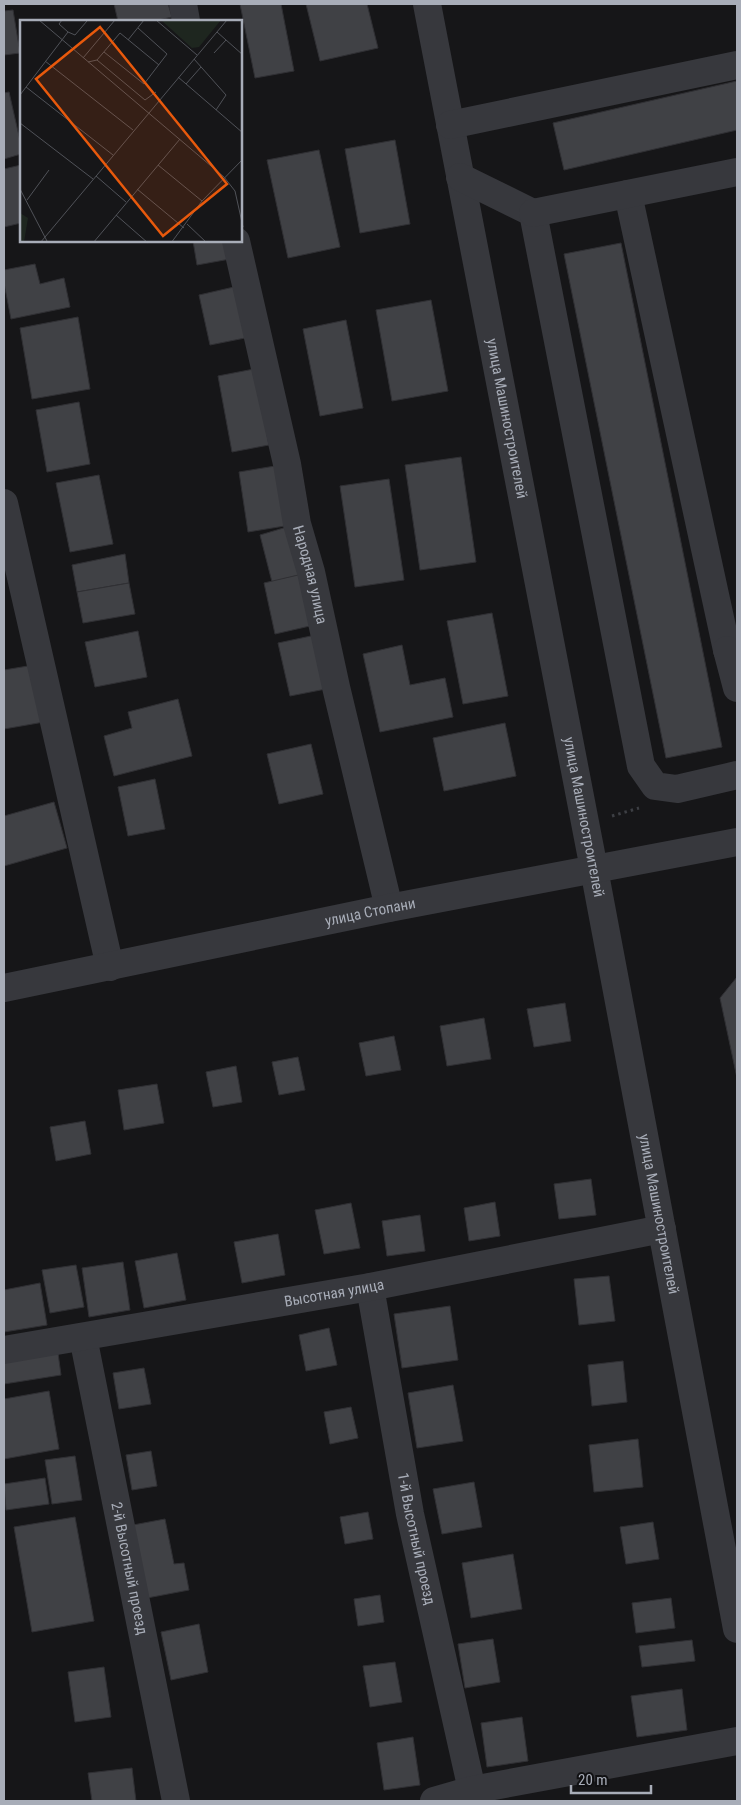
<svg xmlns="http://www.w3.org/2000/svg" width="741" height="1805" viewBox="0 0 741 1805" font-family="'Roboto Condensed',sans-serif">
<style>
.building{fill:#404145;stroke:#303034}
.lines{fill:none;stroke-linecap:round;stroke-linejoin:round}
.path{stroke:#3d3f44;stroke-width:3;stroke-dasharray:2.5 4;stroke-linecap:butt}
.minor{stroke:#37383d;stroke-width:28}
.labels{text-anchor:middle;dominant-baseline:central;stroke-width:4;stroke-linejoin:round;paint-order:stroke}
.street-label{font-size:15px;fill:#a8adb8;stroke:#111113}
.inset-road{fill:none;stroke:#505258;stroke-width:1}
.view{fill:#e8590c;fill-opacity:0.15;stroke:#e8590c;stroke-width:2.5}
.inset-edge{fill:none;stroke:#a8adb8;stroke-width:2.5}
</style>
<rect width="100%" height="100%" fill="#161618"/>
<g class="building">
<path d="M114,4H168L172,17L154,21H118Z"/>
<path d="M240,4H281L294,71L255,78Z"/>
<path d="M306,4H367L378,48L320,61Z"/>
<path d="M13,10L20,53L4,55V11Z"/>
<path d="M737,81V130L564,170L553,123Z"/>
<path d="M9,92L21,145V154L4,159V93Z"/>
<path d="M395,140L410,224L360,233L345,149Z"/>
<path d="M319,150L340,247L288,258L267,160Z"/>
<path d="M21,165V223L4,227V169Z"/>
<path d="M193,241H226L230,259L197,265Z"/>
<path d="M621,243L722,747L666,758L564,254Z"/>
<path d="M35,264L40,284L64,278L70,307L11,319L4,283V270Z"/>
<path d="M234,287L245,338L210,345L199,295Z"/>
<path d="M431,300L448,391L392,401L376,310Z"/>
<path d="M78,317L90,389L32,399L20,328Z"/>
<path d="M346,320L363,408L320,416L303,329Z"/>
<path d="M254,369L269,445L232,452L218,376Z"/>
<path d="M79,402L90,464L47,472L36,410Z"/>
<path d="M461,457L476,562L420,570L405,465Z"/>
<path d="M287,464L297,524L248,532L239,472Z"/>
<path d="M99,475L113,544L70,552L56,483Z"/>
<path d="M389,479L404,580L355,587L340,486Z"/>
<path d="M297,524L311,572L272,582L260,535Z"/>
<path d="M125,554L129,583L77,592L72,565Z"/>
<path d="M311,572L323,623L275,634L264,583Z"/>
<path d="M129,583L135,614L83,623L77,592Z"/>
<path d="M492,613L508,696L463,704L447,621Z"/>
<path d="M138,631L147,677L95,687L85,642Z"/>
<path d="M325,633L336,687L290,696L278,643Z"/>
<path d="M402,645L410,685L445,678L453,717L380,732L363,654Z"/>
<path d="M34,665L44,722L4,729V670Z"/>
<path d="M178,699L192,756L114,776L104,736L132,728L128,712Z"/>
<path d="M505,723L516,776L444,791L433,738Z"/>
<path d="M311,744L323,794L279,804L267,754Z"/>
<path d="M155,779L165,829L128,836L118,787Z"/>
<path d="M54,802L67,848L4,866V816Z"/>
<path d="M737,977V1078L720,998Z"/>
<path d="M565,1003L571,1041L534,1047L527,1009Z"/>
<path d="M484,1018L491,1059L447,1066L440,1026Z"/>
<path d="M394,1036L401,1070L366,1076L359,1043Z"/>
<path d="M298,1057L305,1090L279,1095L272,1062Z"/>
<path d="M236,1066L242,1102L213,1107L206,1072Z"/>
<path d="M157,1084L164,1123L124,1130L118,1090Z"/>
<path d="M85,1121L91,1154L56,1161L50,1127Z"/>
<path d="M591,1179L596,1215L559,1219L554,1184Z"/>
<path d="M495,1202L500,1236L469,1241L464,1208Z"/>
<path d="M351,1203L360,1248L324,1254L315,1210Z"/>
<path d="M420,1215L425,1251L387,1256L382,1221Z"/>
<path d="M278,1234L285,1275L242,1283L234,1242Z"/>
<path d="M177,1253L186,1300L144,1308L135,1261Z"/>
<path d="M123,1262L130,1310L89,1317L82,1268Z"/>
<path d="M76,1265L84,1307L50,1313L42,1270Z"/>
<path d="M609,1276L615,1321L579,1325L574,1279Z"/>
<path d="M40,1283L47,1325L4,1332V1290Z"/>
<path d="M450,1306L458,1360L402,1368L394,1314Z"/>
<path d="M329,1328L337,1365L306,1371L299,1335Z"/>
<path d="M58,1353L61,1375L4,1384V1362Z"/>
<path d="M623,1361L627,1402L592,1406L588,1365Z"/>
<path d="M144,1368L151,1404L119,1409L113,1373Z"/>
<path d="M453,1385L463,1441L417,1448L408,1393Z"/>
<path d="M49,1391L59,1449L4,1459V1399Z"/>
<path d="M351,1407L358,1438L330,1444L324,1412Z"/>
<path d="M638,1439L643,1487L594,1492L589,1445Z"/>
<path d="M151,1451L157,1486L132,1490L126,1455Z"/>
<path d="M75,1456L82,1500L52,1504L45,1460Z"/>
<path d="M45,1478L49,1504L6,1510L4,1484Z"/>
<path d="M474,1482L482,1527L442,1534L433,1489Z"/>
<path d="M368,1512L373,1539L345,1544L340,1517Z"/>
<path d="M75,1517L94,1621L32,1632L14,1527Z"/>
<path d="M165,1519L174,1564L184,1563L189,1590L147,1598L133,1525Z"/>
<path d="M653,1522L659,1559L626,1564L620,1527Z"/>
<path d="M513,1554L522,1609L471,1618L462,1563Z"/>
<path d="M380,1595L384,1622L358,1626L354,1599Z"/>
<path d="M671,1598L675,1628L636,1633L632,1603Z"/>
<path d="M199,1624L208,1672L171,1680L161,1632Z"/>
<path d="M493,1639L500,1682L465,1688L458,1644Z"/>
<path d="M692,1640L695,1661L642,1667L639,1646Z"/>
<path d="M395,1662L402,1702L370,1707L363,1666Z"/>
<path d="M104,1667L111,1717L75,1722L68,1672Z"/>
<path d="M682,1689L687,1730L637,1737L631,1696Z"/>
<path d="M522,1717L528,1761L487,1767L481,1723Z"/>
<path d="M413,1737L420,1785L384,1790L377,1743Z"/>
<path d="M132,1768L136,1801H92L88,1773Z"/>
</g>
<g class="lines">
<path class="path" d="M612,816L639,808"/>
<g class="minor">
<path d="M183,4L186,21"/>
<path id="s1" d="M427,4L594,869L737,1629"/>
<path d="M450,125L737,65"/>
<path d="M460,177L533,213L641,766L655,786L677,789L737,775"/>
<path d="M628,194L727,650L737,647"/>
<path d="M533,213L737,172"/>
<path id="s2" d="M236,241L287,464L297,524L311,572L336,687L389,908"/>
<path d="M4,503L110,967"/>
<path d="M727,650L737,688"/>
<path id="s3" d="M4,988L389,908L737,842"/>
<path id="s4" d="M370,1287L410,1514L472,1790"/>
<path id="s5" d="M83,1337L176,1801"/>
<path id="s6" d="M4,1350L370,1287L662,1229"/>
<path d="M434,1801L472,1790L737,1741"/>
</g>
</g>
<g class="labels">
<g class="street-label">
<text stroke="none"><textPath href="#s1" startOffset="422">улица Машиностроителей</textPath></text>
<text stroke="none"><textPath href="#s2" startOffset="342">Народная улица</textPath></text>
<text stroke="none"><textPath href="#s1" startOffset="828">улица Машиностроителей</textPath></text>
<text stroke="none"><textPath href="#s3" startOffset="374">улица Стопани</textPath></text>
<text stroke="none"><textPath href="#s1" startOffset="1232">улица Машиностроителей</textPath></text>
<text stroke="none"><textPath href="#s6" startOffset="335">Высотная улица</textPath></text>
<text stroke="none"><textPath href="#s4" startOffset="256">1-й Высотный проезд</textPath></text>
<text stroke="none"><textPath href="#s5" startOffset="236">2-й Высотный проезд</textPath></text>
</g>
</g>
<g transform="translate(20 20)">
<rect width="222" height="222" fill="#161618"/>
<path d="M141,0H201L179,27L172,28ZM0,193L8,198L4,222H0Z" fill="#1e261f"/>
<path class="inset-road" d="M19,0L204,157L215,171L223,207M136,0L177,35M48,12L55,15L67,1M197,12L223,35M108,20L124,0M84,32L124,64L147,34L118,8M194,33L206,20M63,38L95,0M174,39L206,75L196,90M77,40L100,13L139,45M25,41L113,110M68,42L77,40L125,80L136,72M158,57L223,113M166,64L181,47M6,67L93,135M0,75L48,12L39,4L42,0M0,103L73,159M138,145L182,181M76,156L106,182M0,169L28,223M117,169L164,208M7,180L29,150M96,195L128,223M167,204L187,223M20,223L207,0M73,223L160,119M151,223L182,181L223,139"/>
<path class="view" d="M80,7L207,164L143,216L16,59Z"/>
<rect width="222" height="222" class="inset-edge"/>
</g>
<rect width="741" height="1805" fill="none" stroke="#a8adb8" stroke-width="10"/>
<path d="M571 1785v8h80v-8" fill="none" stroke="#a8adb8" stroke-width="2.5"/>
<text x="578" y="1785" font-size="15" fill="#a8adb8" stroke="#111113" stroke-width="4" paint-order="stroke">20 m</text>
</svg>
